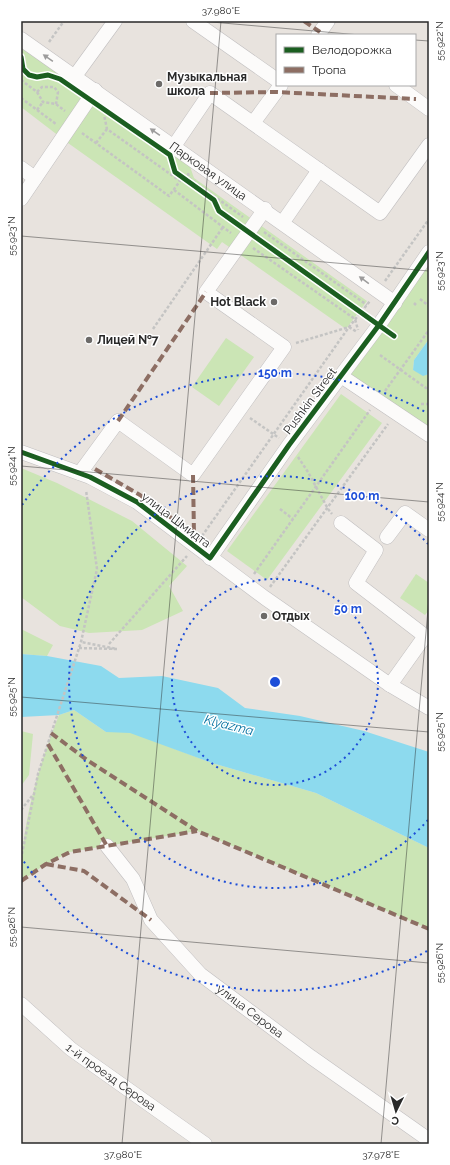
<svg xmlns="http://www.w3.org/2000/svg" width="450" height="1165" viewBox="0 0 450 1165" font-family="Raleway,sans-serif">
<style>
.green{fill:#cbe5b5}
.water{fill:#8ddaee}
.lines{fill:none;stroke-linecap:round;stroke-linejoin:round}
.minor-casing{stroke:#c1bfc0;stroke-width:15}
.path{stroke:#c4c4c3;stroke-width:2.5;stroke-dasharray:3 2;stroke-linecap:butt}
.minor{stroke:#fcfbfa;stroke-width:14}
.quiet{stroke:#8d6e63;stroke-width:4;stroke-dasharray:8 4;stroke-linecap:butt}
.cycleway-casing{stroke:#fff;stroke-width:8}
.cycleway{stroke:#1b5e20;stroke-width:5}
.oneway{fill:#9d9c9c}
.ticks{fill:none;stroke:#292929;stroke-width:1;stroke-opacity:0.45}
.ring{fill:none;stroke:#1d4ed8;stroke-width:2;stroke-dasharray:2 4}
.poi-dot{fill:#6c6a68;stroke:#fff;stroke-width:1.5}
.labels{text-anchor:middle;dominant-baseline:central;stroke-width:3;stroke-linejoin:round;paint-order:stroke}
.poi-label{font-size:12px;font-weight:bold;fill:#292929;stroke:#fff;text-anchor:start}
.street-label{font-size:12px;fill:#292929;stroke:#fff}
.water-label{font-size:13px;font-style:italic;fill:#0672a1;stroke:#fff}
.centre{fill:#1d4ed8;stroke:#fff;stroke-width:2}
.ring-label{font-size:12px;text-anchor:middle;font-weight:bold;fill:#1d4ed8;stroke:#fff;stroke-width:3;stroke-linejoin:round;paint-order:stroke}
.neatline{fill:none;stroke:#292929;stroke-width:1.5}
.ticks-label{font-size:10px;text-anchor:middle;fill:#292929}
</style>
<rect width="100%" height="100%" fill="#e8e3de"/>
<g class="green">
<path d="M21,48L188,161L194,178L367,301L346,329L222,242L217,249L68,143L21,107Z"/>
<path d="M429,259V339L414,360L413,370L427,375L429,374V435L341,376Z"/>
<path d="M226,338L254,357L219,406L192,387Z"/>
<path d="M341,394L382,423L267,580L227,551Z"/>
<path d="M21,468L57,483L132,521L187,566L169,586L183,611L142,630L89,633L60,626L21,597Z"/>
<path d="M416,574L429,583V610L425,615L400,598Z"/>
<path d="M21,629L53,645L47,656L21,654Z"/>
<path d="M74,710L106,732H130L212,763L316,793L429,848V929L197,831L70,852L46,864L21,881C21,825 38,767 59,715Z"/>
<path d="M21,731L33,734L29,775L21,786Z"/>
</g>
<g class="water">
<path d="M429,339V374L423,376L413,370L414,360Z"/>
<path d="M21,654L47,656L101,666L119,678L162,676L218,688L245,708L300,716L364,731L429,752V848L316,793L212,763L130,733L106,732L74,710L59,715L21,717Z"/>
</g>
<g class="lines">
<defs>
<g id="minor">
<path d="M193,21L277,80"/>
<path d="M318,35L328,21"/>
<path id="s1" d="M21,39L395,303"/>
<path d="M75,76L115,21"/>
<path d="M396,85L429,109"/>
<path d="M253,123L281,85"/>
<path d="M174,146L210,93L380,213L429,145"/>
<path d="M21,168L35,178"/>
<path d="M21,199L95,90"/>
<path d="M283,222L319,170"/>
<path d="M341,376L429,435"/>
<path d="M21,452L90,477L137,502L265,598L390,685L429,708"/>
<path d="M80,473L118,421L193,475L284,347L206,292L265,209"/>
<path d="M341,523L376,550L356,583L425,636L390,685"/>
<path d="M387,537L405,513L429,530"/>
<path d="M210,558L289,445L379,325L429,252"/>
<path id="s2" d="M107,846L133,879L151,920L200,974L311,1057L429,1140"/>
<path id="s3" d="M21,1004L71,1049L205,1144"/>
</g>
</defs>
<use href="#minor" class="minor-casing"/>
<g class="path">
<path d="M49,42L64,21"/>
<path d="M21,80L37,92L43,102L56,104L65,111"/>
<path d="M37,92L42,87H54L58,92L56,104"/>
<path d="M21,98L56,124"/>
<path d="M37,110L43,102"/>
<path d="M82,133L169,196L180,181L107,129L104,115"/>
<path d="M96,143L107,129"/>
<path d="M188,173L189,178L243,217"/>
<path d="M174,190L231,233"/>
<path d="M264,232L367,305"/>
<path d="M253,248L355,319L358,330"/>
<path d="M385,281L429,219"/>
<path d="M420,299L429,306"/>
<path d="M414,303L416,305"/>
<path d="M349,327L357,332"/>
<path d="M153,329L223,227"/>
<path d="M296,343L349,327"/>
<path d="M380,355L426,388L429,385"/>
<path d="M385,391L429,330"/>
<path d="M421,404H429"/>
<path d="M250,418L279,438"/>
<path d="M298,457L308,472L328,509L332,514"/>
<path d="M280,509L293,519"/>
<path d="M202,536L349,327L370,301"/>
<path d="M254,574L370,410"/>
<path d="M270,587L388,424"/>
<path d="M109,644L187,556"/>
<path d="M79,648L117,649L81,642"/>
<path d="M21,810L32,796"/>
<path d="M21,859L38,774L81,642L97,569L86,490"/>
</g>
<use href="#minor" class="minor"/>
<g class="quiet">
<path d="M304,21L320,32"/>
<path d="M210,93L276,92L416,99"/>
<path d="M118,421L206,292"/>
<path d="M95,469L140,495L200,539"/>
<path d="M193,475L194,535"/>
<path d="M51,733L87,760L197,831L429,929"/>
<path d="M48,744L107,846"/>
<path d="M46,864L84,871L151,920"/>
<path d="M21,881L46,864L70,852L197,831"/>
</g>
<defs>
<g id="cycleway">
<path d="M21,57L23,69L29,75L37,77L48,75L60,79L170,155L175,172L214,200L219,211L394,336"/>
<path d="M21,452L90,477L137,502L210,558L289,445L379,325L429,252"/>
</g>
</defs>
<use href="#cycleway" class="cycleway-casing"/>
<use href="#cycleway" class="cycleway"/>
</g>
<defs><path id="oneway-solid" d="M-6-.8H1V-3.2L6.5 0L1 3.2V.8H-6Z"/></defs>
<g class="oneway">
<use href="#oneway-solid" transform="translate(48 58) rotate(-145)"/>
<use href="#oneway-solid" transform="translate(155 132) rotate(-145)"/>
<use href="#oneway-solid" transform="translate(364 280) rotate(-144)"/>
</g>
<path class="ticks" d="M200,21L360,35M415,40L429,41M21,236L429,271M21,466L429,502M21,697L429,732M21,927L429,963M122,1144L221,21M381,1144L429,598"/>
<g class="ring">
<circle cx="275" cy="682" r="103"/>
<path d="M428 820A206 206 0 1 1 428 544"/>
<path d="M427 951A309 309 0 0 1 22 859M22 505A309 309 0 0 1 427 413"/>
</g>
<g class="poi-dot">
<circle cx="159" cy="84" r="4"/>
<circle cx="274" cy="302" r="4"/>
<circle cx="89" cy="340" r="4"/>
<circle cx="264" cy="616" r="4"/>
</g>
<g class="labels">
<g class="poi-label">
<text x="167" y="77">Музыкальная<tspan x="167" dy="14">школа</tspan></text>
<text x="266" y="302" text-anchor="end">Hot Black</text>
<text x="97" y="340">Лицей №7</text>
<text x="272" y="616">Отдых</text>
</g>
<g class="street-label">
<text stroke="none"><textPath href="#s1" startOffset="229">Парковая улица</textPath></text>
<text transform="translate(310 401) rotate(-53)">Pushkin Street</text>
<text transform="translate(176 520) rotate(37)">улица Шмидта</text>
<text stroke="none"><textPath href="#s2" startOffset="222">улица Серова</textPath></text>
<text stroke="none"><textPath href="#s3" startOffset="116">1-й проезд Серова</textPath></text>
</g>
<g class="water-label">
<text transform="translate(229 725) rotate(14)">Klyazma</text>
</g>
</g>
<circle cx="275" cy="682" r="6" class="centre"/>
<g class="ring-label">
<text x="275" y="377">150 m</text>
<text x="362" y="500">100 m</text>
<text x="348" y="613">50 m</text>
</g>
<rect width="450" height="1165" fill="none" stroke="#ffffff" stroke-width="44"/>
<rect x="276" y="34" width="140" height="52" fill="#ffffff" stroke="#a9a9a9"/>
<rect x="284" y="47" width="20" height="6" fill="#1b5e20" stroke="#a9a9a9"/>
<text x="312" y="54" font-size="12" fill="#292929">Велодорожка</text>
<rect x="284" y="67" width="20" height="6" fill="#8d6e63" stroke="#a9a9a9"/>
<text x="312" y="74" font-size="12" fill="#292929">Тропа</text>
<g transform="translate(396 1111) rotate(185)" stroke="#ffffff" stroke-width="3" paint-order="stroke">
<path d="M0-3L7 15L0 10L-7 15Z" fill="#292929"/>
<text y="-6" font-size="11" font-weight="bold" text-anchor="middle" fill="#292929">С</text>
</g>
<rect x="22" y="22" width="406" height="1121" class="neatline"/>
<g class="ticks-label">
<text x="221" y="14">37.980°E</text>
<text transform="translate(439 41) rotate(-90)" y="4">55.922°N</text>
<text transform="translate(11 236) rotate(-90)" y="4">55.923°N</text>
<text transform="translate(439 271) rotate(-90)" y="4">55.923°N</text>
<text transform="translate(11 466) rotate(-90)" y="4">55.924°N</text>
<text transform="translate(439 502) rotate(-90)" y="4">55.924°N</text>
<text transform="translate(11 697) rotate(-90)" y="4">55.925°N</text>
<text transform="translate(439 732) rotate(-90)" y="4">55.925°N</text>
<text transform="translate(11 927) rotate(-90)" y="4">55.926°N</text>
<text transform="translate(439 963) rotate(-90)" y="4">55.926°N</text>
<text x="123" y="1158">37.980°E</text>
<text x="381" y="1158">37.978°E</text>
</g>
</svg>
